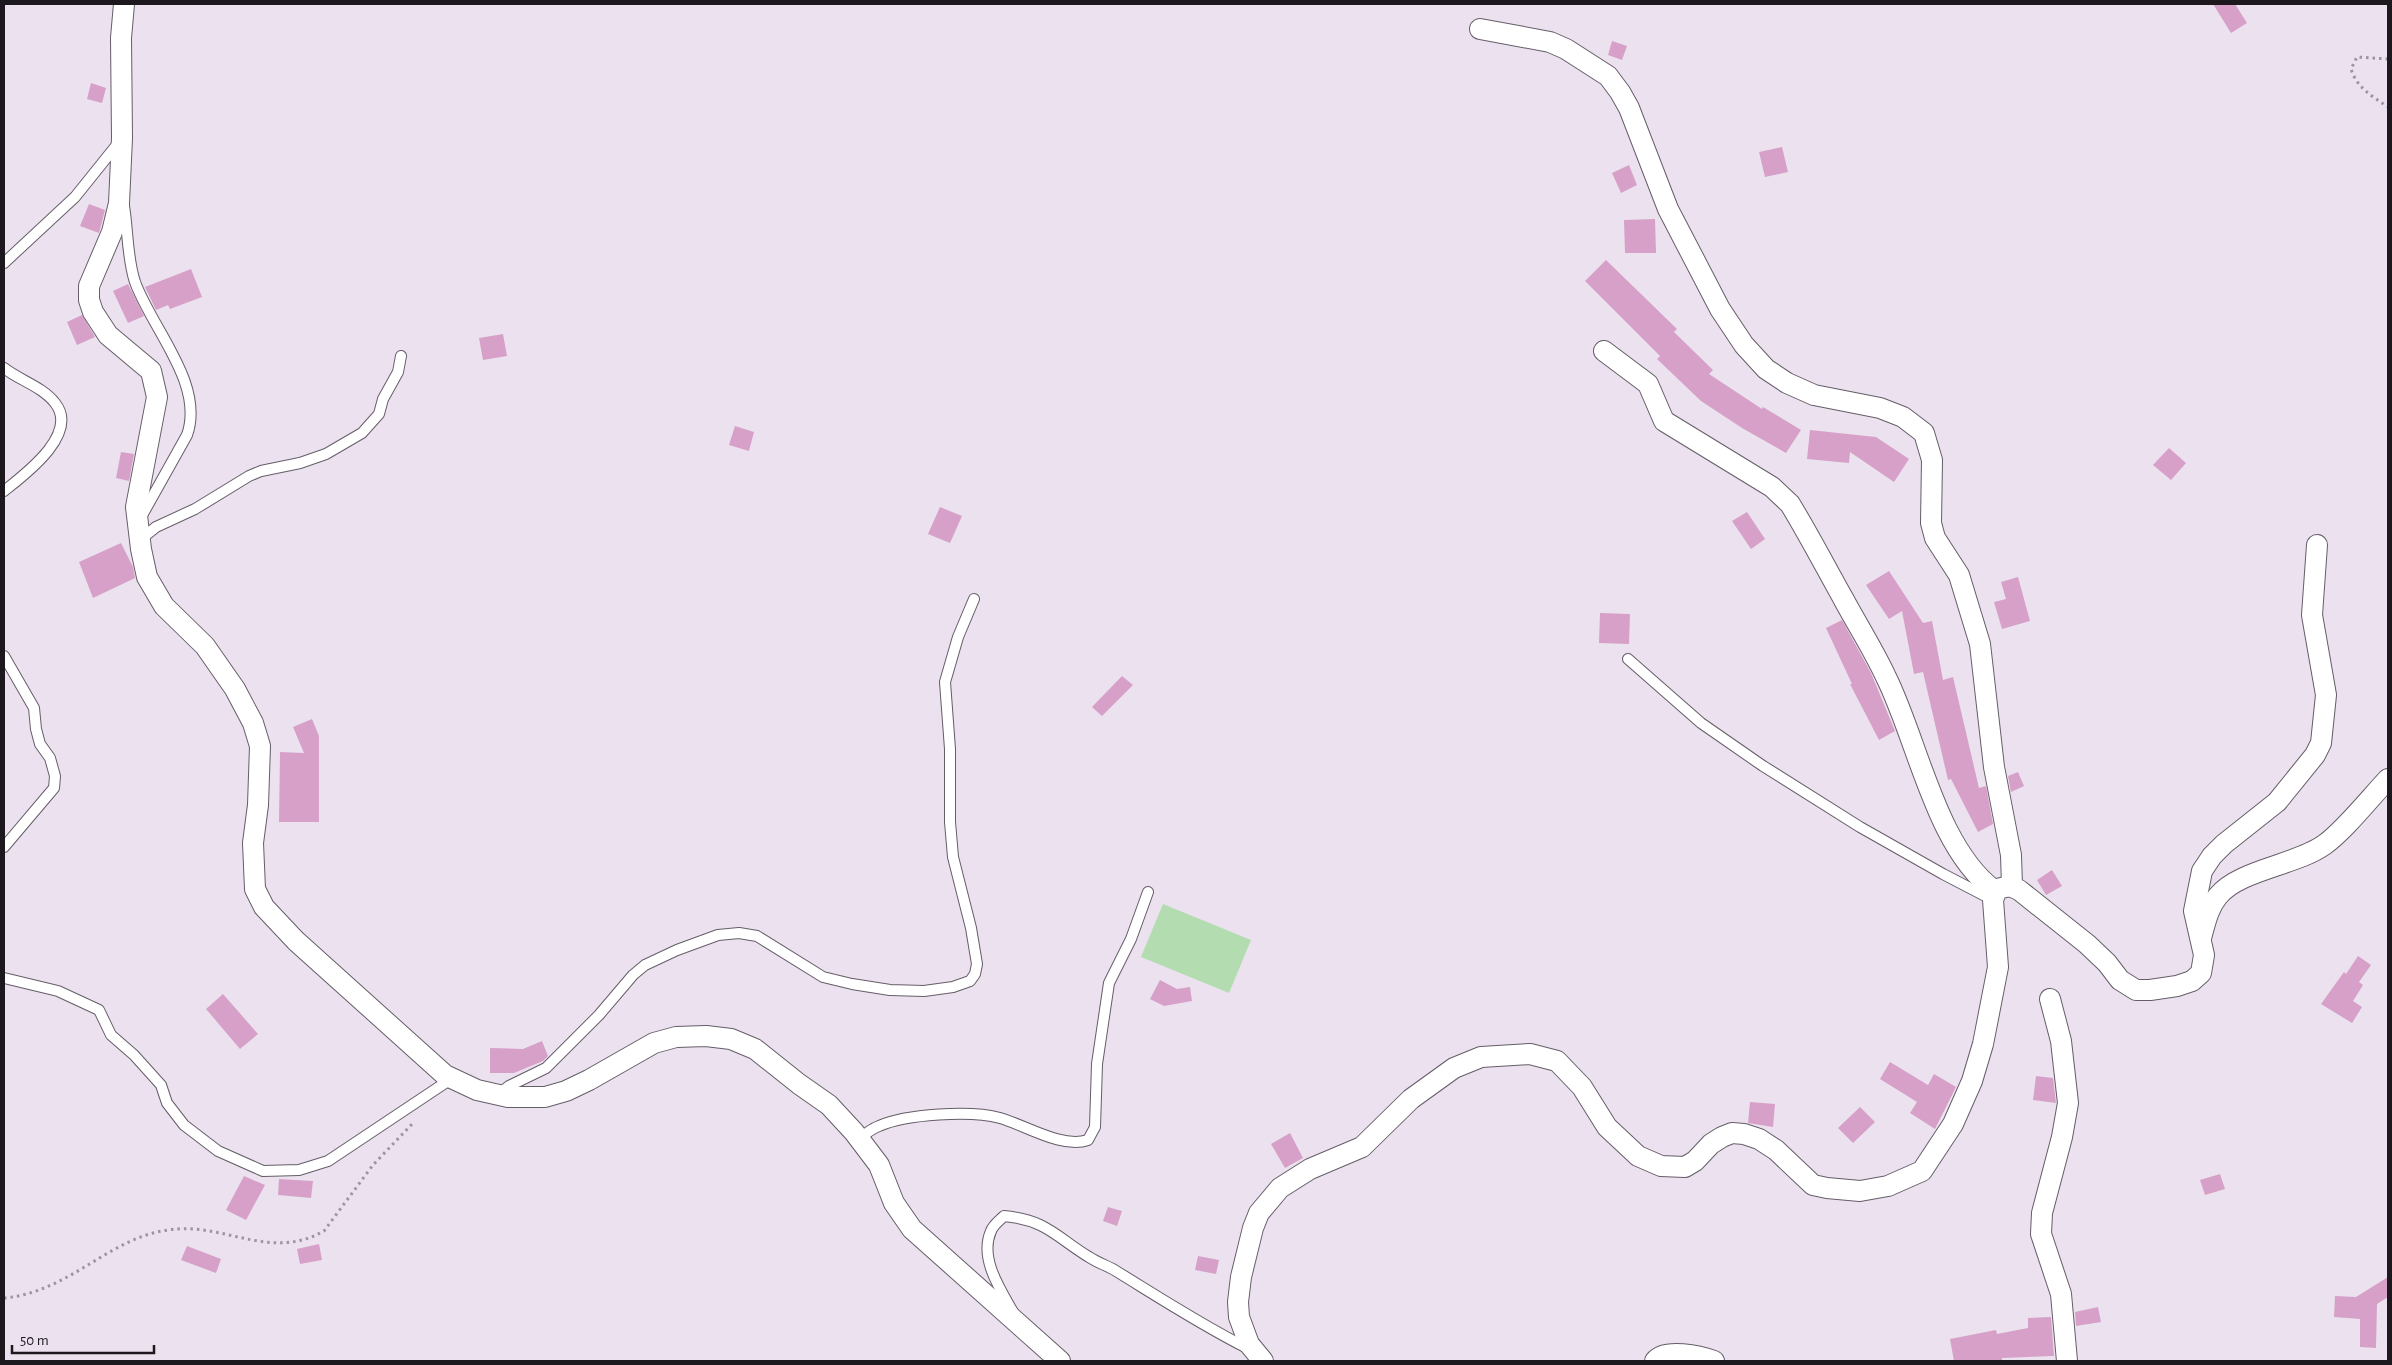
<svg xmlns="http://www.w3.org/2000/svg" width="2392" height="1365" viewBox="0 0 2392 1365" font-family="'Alegreya Sans',sans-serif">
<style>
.green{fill:#b3dcb0}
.building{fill:#d6a0c8}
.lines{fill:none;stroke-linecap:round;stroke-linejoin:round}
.lane-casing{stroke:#655d68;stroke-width:12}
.street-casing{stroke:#655d68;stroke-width:22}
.path{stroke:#9c949e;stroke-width:3;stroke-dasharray:2.5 4;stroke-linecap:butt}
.lane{stroke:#fff;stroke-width:10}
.street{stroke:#fff;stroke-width:20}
</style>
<rect width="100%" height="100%" fill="#ece2ef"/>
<path class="green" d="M1163,904L1251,940L1229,993L1141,957Z"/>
<g class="building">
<path d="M2213,4H2235L2247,23L2231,33Z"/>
<path d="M1612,41L1627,46L1622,60L1608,55Z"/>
<path d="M91,83L106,88L102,103L87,99Z"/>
<path d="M1782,147L1788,172L1765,177L1759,152Z"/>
<path d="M1629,165L1637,185L1621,193L1612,173Z"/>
<path d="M89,204L105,210L99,233L80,226Z"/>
<path d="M1655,219L1656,253H1625L1624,220Z"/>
<path d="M1606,260L1677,329L1674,332L1713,370L1709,374L1762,409L1763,407L1801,430L1786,453L1742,428L1701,401L1657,359L1660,356L1585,281Z"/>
<path d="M191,269L202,297L170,309L168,305L156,310L145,287Z"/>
<path d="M128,284L144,316L128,323L113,291Z"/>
<path d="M82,315L95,337L77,345L67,322Z"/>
<path d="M503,334L507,356L483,360L479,338Z"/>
<path d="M735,426L754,432L749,451L729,445Z"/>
<path d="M1810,430L1876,437L1909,459L1894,482L1850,452L1849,463L1807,459Z"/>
<path d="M2169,448L2186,463L2171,480L2153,465Z"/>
<path d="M121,452L134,454L129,481L116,478Z"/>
<path d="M940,507L962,516L950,543L928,534Z"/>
<path d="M1747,512L1765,539L1751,549L1732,521Z"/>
<path d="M121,543L133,567L135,578L93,598L79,562Z"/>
<path d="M1889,571L1923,623L1932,621L1943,680L1953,677L1979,788L1986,786L1993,824L1978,832L1951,779L1948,780L1923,672L1914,674L1902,611L1889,619L1866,585Z"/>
<path d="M2018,577L2030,621L2002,629L1994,602L2006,599L2001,582Z"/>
<path d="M1600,613L1630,614L1629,644L1599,643Z"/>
<path d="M1842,620L1871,673L1895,731L1879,740L1850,684H1852L1826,628Z"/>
<path d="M1122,676L1133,685L1102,716L1092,707Z"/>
<path d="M312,719L319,736V822H279L280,752L304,753L293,727Z"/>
<path d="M2018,772L2024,786L2011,792L2008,776Z"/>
<path d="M2052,870L2062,886L2046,895L2037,880Z"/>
<path d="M2358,956L2371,965L2359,982L2363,985L2353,1001L2362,1007L2352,1023L2321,1004L2344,972L2346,974Z"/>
<path d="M1160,980L1177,989L1190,987L1192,1001L1164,1006L1150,999Z"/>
<path d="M223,994L258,1034L240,1049L206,1009Z"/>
<path d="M542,1041L548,1056L543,1061L514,1073H490V1048L523,1049Z"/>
<path d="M1890,1062L1928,1085L1934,1074L1956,1087L1935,1129L1910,1113L1917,1102L1880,1079Z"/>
<path d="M2036,1076L2053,1078L2056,1103L2033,1100Z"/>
<path d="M1750,1102L1775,1104L1773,1127L1748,1123Z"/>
<path d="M1860,1107L1875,1122L1853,1143L1838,1128Z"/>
<path d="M1290,1133L1303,1158L1285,1168L1271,1144Z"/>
<path d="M2220,1174L2225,1189L2205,1195L2200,1180Z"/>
<path d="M244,1176L265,1185L246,1220L226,1210Z"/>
<path d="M279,1179L313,1181L311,1198L278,1195Z"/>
<path d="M1108,1207L1122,1211L1117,1226L1103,1221Z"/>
<path d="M319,1244L322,1260L300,1264L297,1249Z"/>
<path d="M187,1246L221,1259L216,1273L181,1260Z"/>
<path d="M1198,1256L1219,1260L1216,1274L1195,1270Z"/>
<path d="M2388,1277V1297L2377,1304L2376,1348L2360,1347V1319L2334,1317L2335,1296L2356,1297Z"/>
<path d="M2098,1307L2101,1322L2076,1326L2075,1312Z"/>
<path d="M2051,1317L2054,1356L2002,1358V1361H1954L1950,1339L1996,1330L1997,1334L2028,1328V1318Z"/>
</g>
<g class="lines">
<defs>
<g id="lane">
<path d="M124,206C128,230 127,258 135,282C152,329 205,384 187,435L140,519"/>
<path d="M4,263L75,197L120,141"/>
<path d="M4,368C19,380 43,387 55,403C80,434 24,475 4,491"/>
<path d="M141,539L156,527L195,509L249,476L261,471L300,463L326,454L362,433L379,414L383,399L398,372L401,356"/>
<path d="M4,656L34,708L36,729L40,744L50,758L55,776L54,788L4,847"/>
<path d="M1628,659L1701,723L1763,766L1860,827L1943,874L1993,900"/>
<path d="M4,978L58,991L99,1010L111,1035L134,1055L161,1085L167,1103L184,1125L218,1151L263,1171L299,1170L328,1161L451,1079"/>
<path d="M498,1094L509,1086L546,1068L599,1015L633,975L645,965L677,950L718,935L739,933L757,936L823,977L852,984L890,990L924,991L953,987L970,981L975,974L977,964L971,928L953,857L950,822V749L945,682L958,637L974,599"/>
<path d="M859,1139C865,1134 871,1129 879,1126C906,1114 971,1110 1000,1118C1025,1125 1062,1149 1088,1140L1095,1127L1097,1064L1109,983L1131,939L1148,892"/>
<path d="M1013,1312C1000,1289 979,1258 991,1231C993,1225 1000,1220 1004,1216C1047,1220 1056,1237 1089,1257C1098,1263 1108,1266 1116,1271C1160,1298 1203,1326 1249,1349"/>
</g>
<g id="street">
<path d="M124,4L121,38L122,138L119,203L112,232L89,286V300L93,312L108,335L151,371L157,397L136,507L141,549L147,577L164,606L205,646L235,689L253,723L260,746L258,805L253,843L255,889L264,907L296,941L445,1075L477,1090L508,1097H545L566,1091L589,1080L654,1043L676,1037L706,1036L731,1039L755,1049L799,1084L829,1105L854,1132L879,1165L894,1203L912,1229L1060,1361"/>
<path d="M1480,29L1550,42L1566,49L1608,76L1620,92L1629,108L1668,209L1720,309L1744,345L1766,369L1787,383L1814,395L1880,408L1903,417L1924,433L1932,460L1931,523L1935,538L1959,575L1980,644L1994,767L2011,855L2012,886"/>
<path d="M1604,351L1648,384L1664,421L1772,487L1790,504C1809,535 1826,568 1844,600C1858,626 1874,651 1886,677C1918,741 1936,848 1995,891"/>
<path d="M2201,938C2205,924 2208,908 2218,896C2239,870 2296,865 2324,845C2344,831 2370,798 2388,779"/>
<path d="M2050,999L2061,1041L2068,1103L2062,1137L2042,1213L2041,1234L2061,1294L2067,1361"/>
<path d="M1263,1361L1249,1344L1239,1317L1238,1302L1241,1277L1253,1228L1259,1213L1280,1188L1310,1169L1362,1147L1411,1099L1454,1068L1481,1057L1530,1054L1557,1061L1582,1087L1607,1127L1638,1156L1661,1166L1685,1167L1695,1161L1711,1144L1722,1137L1732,1133L1744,1134L1759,1139L1776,1150L1813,1185L1827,1188L1860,1191L1888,1186L1922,1171L1953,1124L1972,1081L1983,1044L1998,967L1993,900L1997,889L2010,886L2019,890L2087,944L2107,963L2120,980L2136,990H2150L2177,986L2192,981L2201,973L2204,955L2194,911L2202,871L2212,856L2224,844L2277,802L2315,755L2321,743L2326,695L2312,615L2317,545"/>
<path d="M1655,1361C1665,1348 1700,1356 1714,1361"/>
</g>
</defs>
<use href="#lane" class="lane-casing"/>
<use href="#street" class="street-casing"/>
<g class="path">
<path d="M2388,59L2357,57L2351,69C2357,88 2372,96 2388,107"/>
<path d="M4,1298C70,1292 108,1238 168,1230C223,1221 269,1262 324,1231L373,1165L414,1122"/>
</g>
<use href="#lane" class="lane"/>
<use href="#street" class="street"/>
</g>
<rect width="2392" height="1365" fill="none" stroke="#1c181d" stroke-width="10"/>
<path d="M12 1345v8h142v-8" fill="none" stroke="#1c181d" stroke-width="2.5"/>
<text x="20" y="1345" font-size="15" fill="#1c181d" stroke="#ece2ef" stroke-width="4" paint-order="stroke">50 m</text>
</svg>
